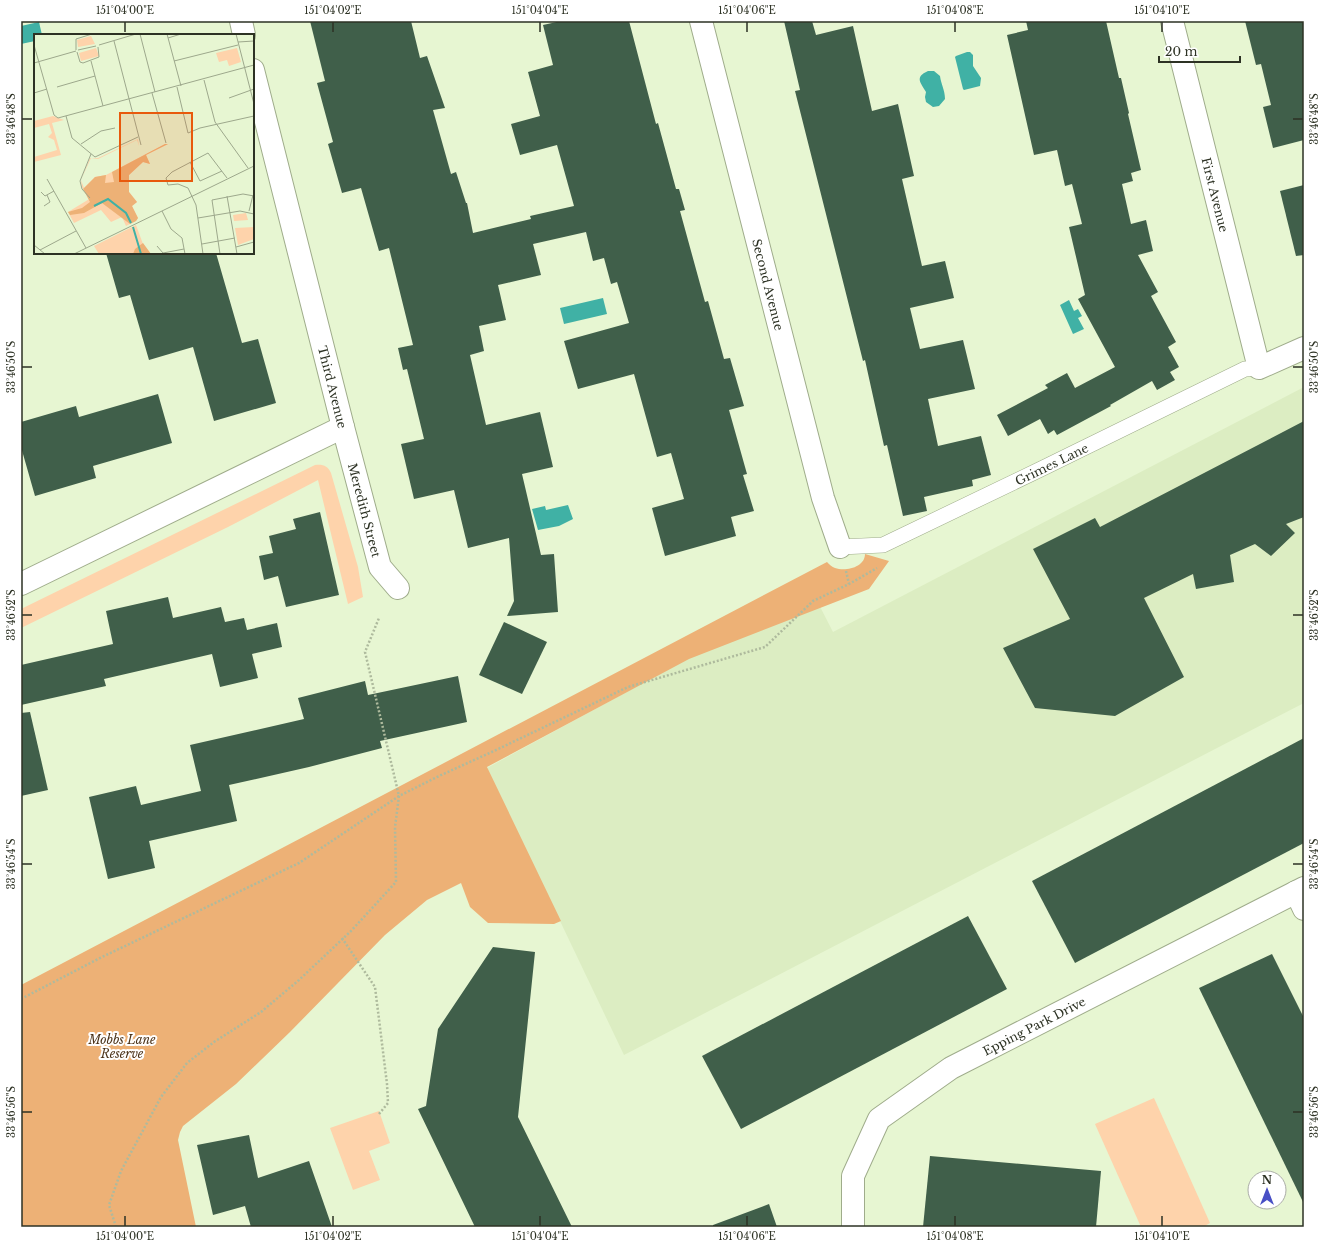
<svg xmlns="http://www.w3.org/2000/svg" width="1325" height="1248" viewBox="0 0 1325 1248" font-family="'Libre Baskerville',serif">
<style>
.built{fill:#dcedc2}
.green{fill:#fed3ab}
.forest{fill:#edb176}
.water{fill:#40b1a5}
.building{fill:#405f4a}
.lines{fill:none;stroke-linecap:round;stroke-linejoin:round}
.lane-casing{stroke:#9fac8b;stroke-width:16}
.street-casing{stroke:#9fac8b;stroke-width:24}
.path{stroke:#aeba9d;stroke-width:2.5;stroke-dasharray:2 2;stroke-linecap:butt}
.lane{stroke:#fff;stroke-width:15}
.street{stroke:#fff;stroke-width:22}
.ticks{fill:none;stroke:#2d3224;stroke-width:1.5}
.labels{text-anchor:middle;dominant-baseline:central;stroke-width:4;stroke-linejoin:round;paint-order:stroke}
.street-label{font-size:12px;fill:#2d3224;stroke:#fff}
.park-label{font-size:12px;font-style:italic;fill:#4b3218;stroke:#fff}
.inset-river{fill:none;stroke:#40b1a5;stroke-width:2}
.inset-road{fill:none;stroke:#9da88c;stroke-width:1}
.view{fill:#e8590c;fill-opacity:0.15;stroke:#e8590c;stroke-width:2}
.inset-edge{fill:none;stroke:#2d3224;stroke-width:2}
.neatline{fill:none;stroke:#2d3224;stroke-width:1.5}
.ticks-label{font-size:10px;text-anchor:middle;fill:#2d3224}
</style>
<rect width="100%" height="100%" fill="#e7f6d2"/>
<path class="built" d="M1304,387V703L624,1055L487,768L812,591L833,632Z"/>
<g class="green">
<path d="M315,465C323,464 328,466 331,473L358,567L363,597L348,604L318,480L228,527L21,628V609Z"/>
<path d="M1154,1098L1210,1223L1203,1227H1141L1095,1124Z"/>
<path d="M379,1111L390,1143L369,1151L380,1180L353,1190L330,1128Z"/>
</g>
<path class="forest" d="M865,554L889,561L869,589L689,659L487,767L561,921L554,924L488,923L470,907L461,883L427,900L385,935L290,1032L236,1084L183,1126L180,1132L178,1140L196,1227H21V985L827,562C829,564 832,567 835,568C846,572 865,567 865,554Z"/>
<g class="water">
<path d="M39,22L42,35H35V41L21,44V26Z"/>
<path d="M967,52H970L973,55V66L981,78L980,86L964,90L963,89L955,57L956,56Z"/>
<path d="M928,71H934L940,76C941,84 945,90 945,99L939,106L933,107L926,102L925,97L926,92C921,83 914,77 928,71Z"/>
<path d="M603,298L607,314L564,324L560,308Z"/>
<path d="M1069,300L1074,311L1078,309L1082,316L1078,318L1084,329L1073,334L1060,305Z"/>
<path d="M568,505L573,519L559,526L538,530L532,509L545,506L546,510Z"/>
</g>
<g class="building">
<path d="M310,21H411L420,58L427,56L445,108L433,110L451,174L456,172L466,203H467L473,233L531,219L530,216L574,206L557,145L520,155L511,124L540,116L528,72L553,65L543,25L561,21H629L656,124L658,123L676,189H679L685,210L680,211L705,302L708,301L724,359L730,358L744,406L729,410L747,474L743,475L754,511L731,517L736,536L665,556L652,508L684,499L671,453L657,457L634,374L578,389L564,341L629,323L617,282L611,284L604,258L593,261L586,232L533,244L541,275L498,285L506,320L479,326L484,351L470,355L486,425L540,412L553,467L522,474L541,555L554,554L558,612L507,616L514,601L509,538L468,548L454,490L414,499L401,444L424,439L407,369L403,370L398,348L413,345L389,248L379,251L361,188L342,193L328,144L333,142L317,83L325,81Z"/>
<path d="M784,21H812L816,35L853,26L872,111L898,104L914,176L902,179L922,266L945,261L954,298L910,308L920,349L963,340L975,389L928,399L938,446L981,436L991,475L972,480L973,486L924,497L927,511L903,516L887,445L884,446L865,360L863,361L795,91L800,90Z"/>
<path d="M1026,21H1106L1119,78H1121L1129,113L1128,114L1141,170L1131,173L1133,181L1122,184L1131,224L1146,220L1153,251L1138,255L1158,292L1151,296L1176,342L1168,347L1179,367L1170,372L1175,380L1157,390L1152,381L1110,405L1111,406L1057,435L1054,430L1048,434L1040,419L1008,436L997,415L1048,388L1045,385L1067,373L1075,388L1115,367L1078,299L1085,295L1069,227L1082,224L1072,184L1065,186L1057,150L1034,155L1007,35L1028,30Z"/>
<path d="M1245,21H1304V140L1273,148L1263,107L1271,105L1261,64L1256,65Z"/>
<path d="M1304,185V255L1296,256L1280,191Z"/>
<path d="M106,253H216L242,343L258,339L276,403L214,421L193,347L149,360L130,295L119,298Z"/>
<path d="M158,394L172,443L93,466L96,478L35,496L21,447V422L76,406L79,417Z"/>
<path d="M1304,421V517L1286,524L1295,533L1271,556L1255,544L1230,555L1234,582L1196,589L1193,574L1144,598L1184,677L1115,716L1035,708L1003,648L1070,619L1033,549L1095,518L1100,527Z"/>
<path d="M320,512L339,595L286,607L278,576L264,580L259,556L273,553L269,536L296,529L293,519Z"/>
<path d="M168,597L173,618L221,607L225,622L244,618L247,630L277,623L282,647L252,654L258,678L220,687L212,654L104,679L106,686L21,705V665L113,644L106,611Z"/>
<path d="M504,622L547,642L522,694L479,675Z"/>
<path d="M458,676L467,722L380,741L382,748L309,767L229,785L237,821L149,841L155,868L108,879L89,797L136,786L141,805L201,791L190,745L304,719L298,698L365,681L368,695Z"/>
<path d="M30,712L48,790L21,796V713Z"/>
<path d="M1304,738V843L1075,963L1032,881Z"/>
<path d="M968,916L1007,989L741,1129L702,1056Z"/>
<path d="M493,947L535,952L518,1117L572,1227H475L418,1109L426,1106L438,1029Z"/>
<path d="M1272,954L1304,1018V1204L1199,988Z"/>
<path d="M249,1135L258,1178L309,1161L332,1227H251L245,1206L213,1215L197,1145Z"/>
<path d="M930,1156L1101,1171L1096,1227H923Z"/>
<path d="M769,1204L777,1227H713V1225Z"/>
</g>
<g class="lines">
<defs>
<g id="lane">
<path id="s1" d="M840,547L883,545L1041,469L1245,369L1259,368"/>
</g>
<g id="street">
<path d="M241,21L244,35"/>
<path id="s2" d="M701,21L823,498L840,547"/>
<path id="s3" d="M1172,21L1259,368L1304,348"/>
<path id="s4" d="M253,70L343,427L380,567L398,588"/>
<path d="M21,584L343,427"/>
<path d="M1296,892L1304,909"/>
<path id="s5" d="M853,1227V1176L879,1119L951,1068L1304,888"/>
</g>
</defs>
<use href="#lane" class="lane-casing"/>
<use href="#street" class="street-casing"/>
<g class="path">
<path d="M846,571L849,584"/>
<path d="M342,938L375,987L387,1084L388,1103L379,1114"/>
<path d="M21,999L100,958L299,863L399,796L439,776L494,751L628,687L765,647L813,601L849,584L877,568"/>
<path d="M116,1227L109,1205L121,1171L161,1097L187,1063L214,1042L261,1012L299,980L351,931L396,882L395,827L399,796L365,652L379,618"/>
</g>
<use href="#lane" class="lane"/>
<use href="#street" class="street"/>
</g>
<path class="ticks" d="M125,22V32M333,22V32M540,22V32M747,22V32M955,22V32M1162,22V32M22,119H32M1293,119H1303M22,367H32M1293,367H1303M22,615H32M1293,615H1303M22,864H32M1293,864H1303M22,1112H32M1293,1112H1303M125,1216V1226M333,1216V1226M540,1216V1226M747,1216V1226M955,1216V1226M1162,1216V1226"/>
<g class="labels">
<g class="street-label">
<text stroke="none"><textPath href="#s3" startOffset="179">First Avenue</textPath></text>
<text stroke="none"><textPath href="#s2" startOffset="272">Second Avenue</textPath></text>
<text stroke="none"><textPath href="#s4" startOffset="327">Third Avenue</textPath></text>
<text stroke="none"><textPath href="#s1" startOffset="230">Grimes Lane</textPath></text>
<text stroke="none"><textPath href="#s4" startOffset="454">Meredith Street</textPath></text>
<text stroke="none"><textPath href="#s5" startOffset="295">Epping Park Drive</textPath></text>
</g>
<g class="park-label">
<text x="122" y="1039">Mobbs Lane<tspan x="122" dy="14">Reserve</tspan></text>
</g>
</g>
<g transform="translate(34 34)">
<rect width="220" height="220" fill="#e7f6d2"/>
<path d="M57,2L61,10L44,13L43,6ZM62,14L65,22L47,27L45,19ZM203,14L207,28L195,32L193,26L185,28L182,19ZM19,82L30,86L18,89L27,121L0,128V123L23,116L20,106L14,103L18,99L15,90L0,94V87ZM104,105L105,112L103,106L64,125L57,124L47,146L50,154L61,143L72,141L131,110H134L112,121L116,130L109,128L95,141V158L103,168L98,172L104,184L102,187L92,192L88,183L77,188L67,176L40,189L34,178L57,164L48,153L47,146L56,124H64ZM212,179L214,186L200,187L199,181ZM102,191L109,210L117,220H65L60,212ZM220,193V205L204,211L201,194Z" fill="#fed3ab"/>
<path d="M131,110H134L112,121L116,130L109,128L95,141V158L103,168L98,172L104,184L102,187L96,190L68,169L50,179L36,181L34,178L48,174L56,168L49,155L61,143L72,141L71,149L80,148L78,138ZM109,209L117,220H99L101,215Z" fill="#edb176"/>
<path class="inset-river" d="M60,172L74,165L92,179L97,189M99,193L107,220"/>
<path class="inset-road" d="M106,0L121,58M133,0L147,52M202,0L220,70M134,4L147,0M80,7L107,111M204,8L220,7M0,11L20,81L24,84L220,31M65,11L102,0M42,16V5L58,0M44,16L62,12M43,18L46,28L49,29L65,23L64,13M57,27L69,72M140,27L204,11M0,29L42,17M170,46L181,88L214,134M23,53L61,42M143,53L154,99L166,94L220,82M0,59L13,55M118,59L132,109M195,64L220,55M32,82L38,104L61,123L104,103M47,110L67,97L81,94M156,128L166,147L188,137M13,145L52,214M7,158L11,162L20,157M193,162L203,220M56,164L48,155L46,147L57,120M10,172L16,168L13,161M128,177L137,195L148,204L151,220M215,177L219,161M164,184L206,177L220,180M168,210L201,204M0,211L11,220M123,212L129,219L150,215M202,213L220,208M6,216L42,197M40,220L220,132M169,220L162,171L154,154L144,150L134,151L132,144L138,138L174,119L193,144M186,220L178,166L209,160L220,162"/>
<path class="view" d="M86,79H158V147H86Z"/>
<rect width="220" height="220" class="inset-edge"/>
</g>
<rect width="1325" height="1248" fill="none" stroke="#ffffff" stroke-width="44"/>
<g transform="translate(1267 1190)"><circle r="19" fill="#ffffff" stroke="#abada7"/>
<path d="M0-3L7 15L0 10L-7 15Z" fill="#484fc5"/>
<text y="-6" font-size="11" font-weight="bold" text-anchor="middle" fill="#2d3224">N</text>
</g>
<path d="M1159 56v6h81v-6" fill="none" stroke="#2d3224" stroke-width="2"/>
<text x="1165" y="56" font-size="12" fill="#2d3224" stroke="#ffffff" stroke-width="3" paint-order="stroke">20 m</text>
<rect x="22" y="22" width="1281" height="1204" class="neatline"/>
<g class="ticks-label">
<text x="125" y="14">151°04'00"E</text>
<text x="333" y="14">151°04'02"E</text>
<text x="540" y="14">151°04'04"E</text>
<text x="747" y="14">151°04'06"E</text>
<text x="955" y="14">151°04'08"E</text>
<text x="1162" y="14">151°04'10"E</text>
<text transform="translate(11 119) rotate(-90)" y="4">33°46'48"S</text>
<text transform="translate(1314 119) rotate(-90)" y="4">33°46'48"S</text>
<text transform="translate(11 367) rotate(-90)" y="4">33°46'50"S</text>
<text transform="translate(1314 367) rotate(-90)" y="4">33°46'50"S</text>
<text transform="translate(11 615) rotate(-90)" y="4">33°46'52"S</text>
<text transform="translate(1314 615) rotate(-90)" y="4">33°46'52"S</text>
<text transform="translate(11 864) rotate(-90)" y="4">33°46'54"S</text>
<text transform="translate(1314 864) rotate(-90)" y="4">33°46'54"S</text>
<text transform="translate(11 1112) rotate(-90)" y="4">33°46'56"S</text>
<text transform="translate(1314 1112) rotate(-90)" y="4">33°46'56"S</text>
<text x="125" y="1240">151°04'00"E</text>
<text x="333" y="1240">151°04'02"E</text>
<text x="540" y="1240">151°04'04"E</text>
<text x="747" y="1240">151°04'06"E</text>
<text x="955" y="1240">151°04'08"E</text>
<text x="1162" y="1240">151°04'10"E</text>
</g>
</svg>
